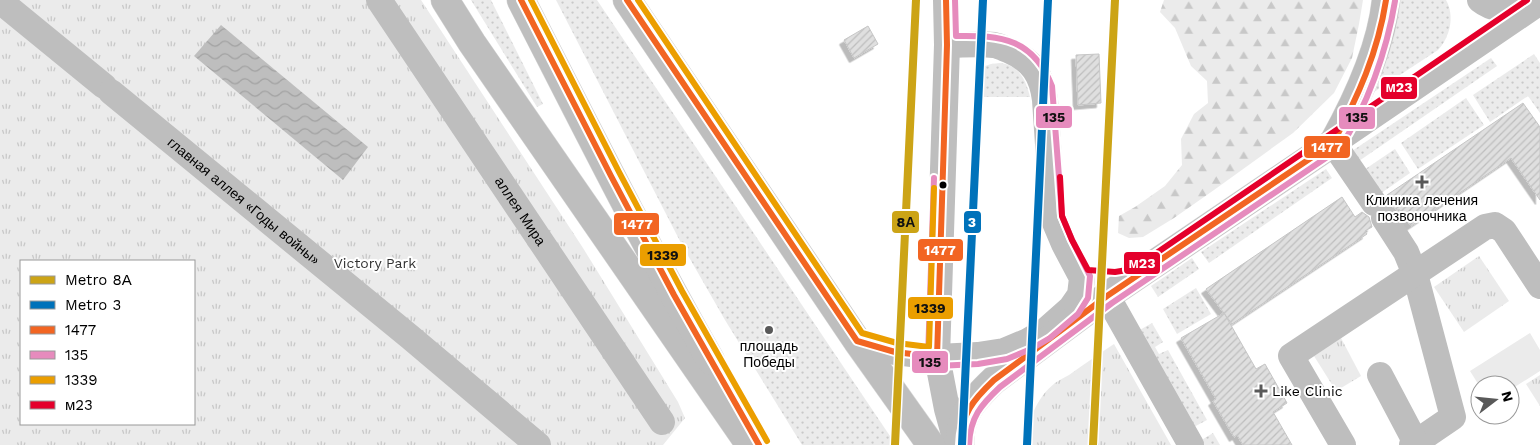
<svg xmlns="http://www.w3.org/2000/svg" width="1540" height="445" viewBox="0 0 1540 445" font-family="'Work Sans',sans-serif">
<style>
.grass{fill:url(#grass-dots)}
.forest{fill:url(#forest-firs)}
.park{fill:url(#park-tufts);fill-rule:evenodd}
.pitch{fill:#ebebeb}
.water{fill:url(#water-waves)}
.building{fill:url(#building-hatch);stroke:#c6c6c6;filter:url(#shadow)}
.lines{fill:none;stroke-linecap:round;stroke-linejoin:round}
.major-casing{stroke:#dbdbdb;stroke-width:29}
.minor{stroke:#bebebe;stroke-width:26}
.major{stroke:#bebebe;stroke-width:28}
.bus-1-casing{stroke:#fff;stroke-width:10}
.bus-2-casing{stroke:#fff;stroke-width:10}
.bus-3-casing{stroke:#fff;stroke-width:10}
.bus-4-casing{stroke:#fff;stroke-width:10}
.bus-1{stroke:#f26522;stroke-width:6}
.bus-2{stroke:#e68bbd;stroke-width:6}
.bus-3{stroke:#eb9e00;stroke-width:6}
.bus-4{stroke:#e4002b;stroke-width:6}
.metro-1-casing{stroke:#fff;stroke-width:11}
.metro-2-casing{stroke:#fff;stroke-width:11}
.metro-1{stroke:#cca416;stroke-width:8}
.metro-2{stroke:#0072ba;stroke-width:8}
.poi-dot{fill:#595959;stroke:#fff;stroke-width:2}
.bus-dot{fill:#000;stroke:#fff;stroke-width:2}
.labels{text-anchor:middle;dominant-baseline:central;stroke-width:4;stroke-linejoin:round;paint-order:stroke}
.poi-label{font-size:14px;fill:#000;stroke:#fff}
.street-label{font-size:14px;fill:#000;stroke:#fff}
.park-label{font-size:14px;fill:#323232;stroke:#fff}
.line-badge{stroke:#fff;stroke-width:2}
.badge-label{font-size:14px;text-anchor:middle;font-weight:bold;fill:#fff}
.pale-badge-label{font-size:14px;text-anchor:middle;font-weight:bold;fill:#111}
</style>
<defs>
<pattern id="grass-dots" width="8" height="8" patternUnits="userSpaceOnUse" patternTransform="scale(1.25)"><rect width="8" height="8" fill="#ebebeb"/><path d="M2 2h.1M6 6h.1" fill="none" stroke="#c8c8c8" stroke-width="1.8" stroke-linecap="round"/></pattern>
<pattern id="forest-firs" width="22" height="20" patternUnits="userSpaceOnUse" patternTransform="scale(1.25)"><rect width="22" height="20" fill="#ebebeb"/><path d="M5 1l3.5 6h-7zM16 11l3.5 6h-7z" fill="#c8c8c8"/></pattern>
<pattern id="park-tufts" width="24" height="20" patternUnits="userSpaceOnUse" patternTransform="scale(1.25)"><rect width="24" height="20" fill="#ebebeb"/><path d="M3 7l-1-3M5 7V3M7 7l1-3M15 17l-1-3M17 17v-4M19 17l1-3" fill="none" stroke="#c8c8c8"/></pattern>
<pattern id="water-waves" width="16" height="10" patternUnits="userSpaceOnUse" patternTransform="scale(1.25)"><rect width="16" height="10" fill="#bebebe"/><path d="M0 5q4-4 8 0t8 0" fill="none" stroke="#a2a2a2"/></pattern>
<pattern id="building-hatch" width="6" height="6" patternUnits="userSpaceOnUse" patternTransform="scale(1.25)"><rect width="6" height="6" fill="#dfdfdf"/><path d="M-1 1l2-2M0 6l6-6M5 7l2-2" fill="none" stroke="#bebebe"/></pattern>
<filter id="shadow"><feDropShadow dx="-4.5" dy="4.5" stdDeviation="0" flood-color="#0004"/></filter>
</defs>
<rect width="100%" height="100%" fill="#fff"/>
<g class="grass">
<path d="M471,0H491L543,104L537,107Z"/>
<path d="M556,0H597L896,445H802L725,320L682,245Z"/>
<path d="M1398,0H1446C1455,16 1450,37 1438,50L1371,94Z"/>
<path d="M1534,54L1540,63V113L1528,96L1490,122L1473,95Z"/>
<path d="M1491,58L1497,66L1359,161L1352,151Z"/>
<path d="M1000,63C1019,65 1026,80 1030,97H975L977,76L982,67L991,64Z"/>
<path d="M1466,98L1484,125L1418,169L1401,143Z"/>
<path d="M1395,149L1410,173L1377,196L1361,172Z"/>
<path d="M1326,169L1332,178L1209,263L1201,252Z"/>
<path d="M1192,258L1199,269L1158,297L1151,286Z"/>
<path d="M1196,288L1211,314L1177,334L1163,309Z"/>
<path d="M1152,323L1163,342L1155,347L1159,354L1168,350L1207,420L1192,428L1138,331Z"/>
<path d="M1213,433L1220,445H1202L1200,441Z"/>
</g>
<path class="forest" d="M1164,0H1363L1359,24L1352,58L1334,93L1293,133L1214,190L1174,218L1143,237L1129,238L1118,233L1119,216L1135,207L1165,186L1182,165L1181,139L1194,114L1208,103L1207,81L1191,66L1175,28L1160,12Z"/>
<g class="park">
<path d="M0,0H421L583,248L678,402L685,418L663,445H0ZM21,261H194V424H21Z"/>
<path d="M1479,256L1509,301L1464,332L1434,287Z"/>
<path d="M1341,338L1361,376L1336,391L1314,356Z"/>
<path d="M1114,344L1171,445H1027C1027,422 1036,398 1055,383C1059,380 1064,378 1069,375C1084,364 1099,354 1114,344Z"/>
<path d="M1540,375V406L1526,384Z"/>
</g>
<path class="pitch" d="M1530,333L1540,350V371L1510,390V385H1480V387L1470,371Z"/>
<path class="water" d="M221,25L368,147L343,180L194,56Z"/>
<g class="building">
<path d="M868,26L878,44L854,58L844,40Z"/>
<path d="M1099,54L1101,103L1078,105L1076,55Z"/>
<path d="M1523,103L1540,127V200L1511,158L1411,226L1399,209L1397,210L1389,204L1387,195Z"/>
<path d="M1342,197L1355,217L1362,212L1369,217L1372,227L1365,231L1367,234L1232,324L1206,289Z"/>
<path d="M1224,313L1256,369L1265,364L1287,403L1273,412L1292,445H1243L1237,435L1234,437L1213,401L1216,399L1181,338Z"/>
</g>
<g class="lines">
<defs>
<g id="major">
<path d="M445,0L472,43L750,445"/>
<path d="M521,0C583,121 644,243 711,361"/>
<path d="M627,0L857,341L931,445"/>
<path d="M960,445C959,414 973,400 994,380L1107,296L1333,143C1357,100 1381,49 1386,0"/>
</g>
</defs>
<use href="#major" class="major-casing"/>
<g class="minor">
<path id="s1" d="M379,0L662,422"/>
<path d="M946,0L947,45L937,357L947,409L957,445"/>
<path d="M1480,0C1494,11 1510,10 1527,10"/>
<path d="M0,1L104,86"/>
<path id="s2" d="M111,92L410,337L538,445"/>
<path d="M1374,203L1333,143L1540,2"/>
<path d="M1384,218L1406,252L1415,274L1453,417L1412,445"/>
<path d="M1107,296L1191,445"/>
<path d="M857,341L895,352L937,357L978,355L1004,351L1028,341L1045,331L1071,308L1080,295L1082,278L1064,244L1053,218L1045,100C1042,75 1032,60 1008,50C1003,48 999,46 994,45C978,43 962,45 947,45"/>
<path d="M1380,375L1416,443"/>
<path d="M1343,445L1291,356L1485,227L1495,225L1504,231L1540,286"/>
</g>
<use href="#major" class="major"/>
<defs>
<g id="bus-1">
<path d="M521,0L611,176L674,295L759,445"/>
<path d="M627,0L857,341L895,352L937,357L947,45L946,0"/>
<path d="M960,445C961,414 973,400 994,380L1107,296L1333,143C1358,97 1378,52 1386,0"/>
</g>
<g id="bus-2">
<path d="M934,178L928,357L930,362L937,366L978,364L1007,359L1031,349L1050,338L1078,314L1088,298L1090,276L1072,240L1062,216L1052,86C1033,39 1002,35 956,36L955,0"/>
<path d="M969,445C970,417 981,405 1000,387L1112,303L1339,149C1367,108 1387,50 1395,1"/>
</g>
<g id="bus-3">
<path d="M531,0L619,172L682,291L767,441"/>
<path d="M638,0L862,333L897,343L929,347L934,188"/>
</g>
<path id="bus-4" d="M1060,177L1062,216L1072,240L1088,270L1115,272L1133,269L1527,0"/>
</defs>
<use href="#bus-1" class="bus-1-casing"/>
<use href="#bus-2" class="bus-2-casing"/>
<use href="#bus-3" class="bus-3-casing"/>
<use href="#bus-4" class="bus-4-casing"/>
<use href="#bus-1" class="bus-1"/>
<use href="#bus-2" class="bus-2"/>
<use href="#bus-3" class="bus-3"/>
<use href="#bus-4" class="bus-4"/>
<defs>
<g id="metro-1">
<path d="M895,445L916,0"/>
<path d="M1093,445L1115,0"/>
</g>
<g id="metro-2">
<path d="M962,445L983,0"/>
<path d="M1027,445L1048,0"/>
</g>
</defs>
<use href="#metro-1" class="metro-1-casing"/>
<use href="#metro-2" class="metro-2-casing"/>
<use href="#metro-1" class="metro-1"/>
<use href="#metro-2" class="metro-2"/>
</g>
<g class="poi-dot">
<path d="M1419.5 174.5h5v5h5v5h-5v5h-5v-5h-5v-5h5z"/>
<circle cx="769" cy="330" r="5"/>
<path d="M1258.5 383.5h5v5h5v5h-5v5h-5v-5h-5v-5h5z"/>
</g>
<circle class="bus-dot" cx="943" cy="185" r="4.5"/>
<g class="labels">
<g class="poi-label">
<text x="1422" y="200">Клиника лечения<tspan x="1422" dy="16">позвоночника</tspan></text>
<text x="769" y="346">площадь<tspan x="769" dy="16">Победы</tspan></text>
<text x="1272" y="391" text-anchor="start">Like Clinic</text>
</g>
<g class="street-label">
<text stroke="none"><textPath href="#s2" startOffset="172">главная аллея «Годы войны»</textPath></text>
<text stroke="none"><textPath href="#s1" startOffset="254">аллея Мира</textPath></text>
</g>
<g class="park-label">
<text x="375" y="263">Victory Park</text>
</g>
</g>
<g class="line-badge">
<rect x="1380" y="76" width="38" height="24" rx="5" fill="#e4002b"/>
<rect x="1035" y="105" width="38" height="24" rx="5" fill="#e68bbd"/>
<rect x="1338" y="106" width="38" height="24" rx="5" fill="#e68bbd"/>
<rect x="1303" y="135" width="48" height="24" rx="5" fill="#f26522"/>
<rect x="891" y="210" width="29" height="24" rx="5" fill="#cca416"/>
<rect x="963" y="210" width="19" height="24" rx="5" fill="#0072ba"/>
<rect x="613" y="212" width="47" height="24" rx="5" fill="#f26522"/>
<rect x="917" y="238" width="47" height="24" rx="5" fill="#f26522"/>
<rect x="639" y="243" width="48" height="24" rx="5" fill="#eb9e00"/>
<rect x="1123" y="251" width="38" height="24" rx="5" fill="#e4002b"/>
<rect x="907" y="296" width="47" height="24" rx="5" fill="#eb9e00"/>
<rect x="911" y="350" width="38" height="24" rx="5" fill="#e68bbd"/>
</g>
<g class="badge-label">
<text x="1399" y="92">м23</text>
<text x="1327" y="152">1477</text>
<text x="972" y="227">3</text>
<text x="637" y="229">1477</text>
<text x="940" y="255">1477</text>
<text x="1142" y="268">м23</text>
</g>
<g class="pale-badge-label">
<text x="1054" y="122">135</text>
<text x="1357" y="122">135</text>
<text x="906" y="227">8А</text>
<text x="663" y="260">1339</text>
<text x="930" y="313">1339</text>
<text x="930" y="367">135</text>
</g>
<rect x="20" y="260" width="175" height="165" fill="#ffffff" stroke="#999999"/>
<rect x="30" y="276" width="25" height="8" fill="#cca416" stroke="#999999"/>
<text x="65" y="285" font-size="15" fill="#000000">Metro 8А</text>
<rect x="30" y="301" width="25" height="8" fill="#0072ba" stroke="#999999"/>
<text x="65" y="310" font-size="15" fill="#000000">Metro 3</text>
<rect x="30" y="326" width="25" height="8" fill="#f26522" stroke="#999999"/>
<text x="65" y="335" font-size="15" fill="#000000">1477</text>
<rect x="30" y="351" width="25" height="8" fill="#e68bbd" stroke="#999999"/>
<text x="65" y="360" font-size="15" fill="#000000">135</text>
<rect x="30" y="376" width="25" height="8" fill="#eb9e00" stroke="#999999"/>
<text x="65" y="385" font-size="15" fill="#000000">1339</text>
<rect x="30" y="401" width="25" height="8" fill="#e4002b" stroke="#999999"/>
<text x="65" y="410" font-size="15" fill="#000000">м23</text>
<g transform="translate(1495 400) rotate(74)"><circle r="24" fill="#ffffff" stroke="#999999"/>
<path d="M0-4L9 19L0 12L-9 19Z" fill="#595959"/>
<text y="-8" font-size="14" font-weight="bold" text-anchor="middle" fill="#000000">N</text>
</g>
</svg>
